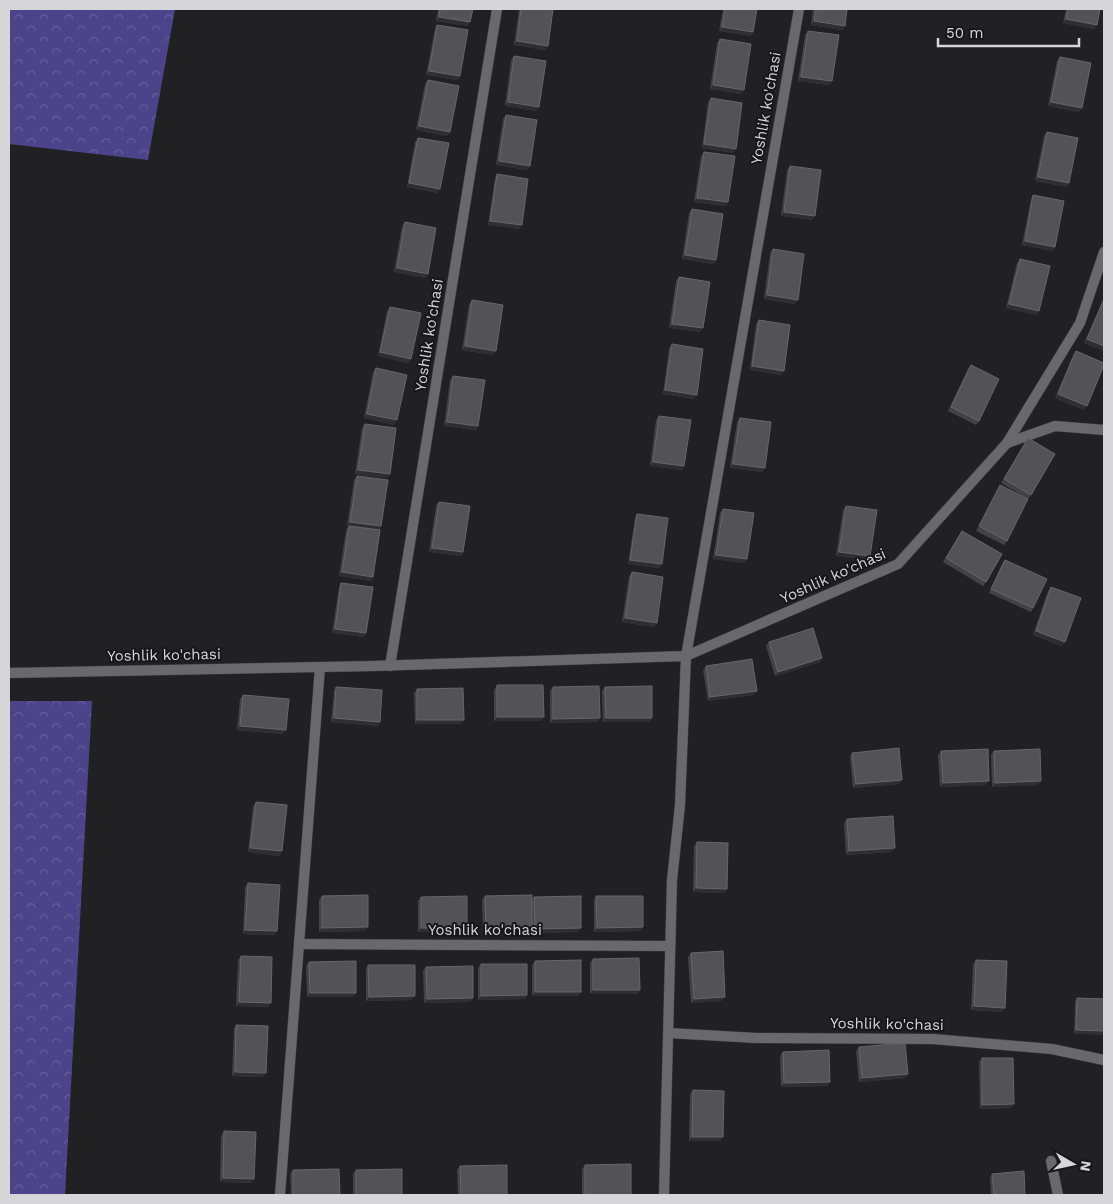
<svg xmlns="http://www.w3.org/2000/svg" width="1113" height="1204" viewBox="0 0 1113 1204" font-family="'Work Sans',sans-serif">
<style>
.forest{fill:url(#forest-crowns)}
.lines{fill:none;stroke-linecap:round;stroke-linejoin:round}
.street-casing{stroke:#3e3e41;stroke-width:11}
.street{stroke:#69686a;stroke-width:10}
.wall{fill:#434346}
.shaded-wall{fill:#2f2f32}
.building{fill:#535356;stroke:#67676a}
.labels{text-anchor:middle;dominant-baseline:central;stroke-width:4;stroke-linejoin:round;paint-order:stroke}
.street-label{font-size:15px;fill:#d6d6d8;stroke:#17171b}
</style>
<defs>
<pattern id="forest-crowns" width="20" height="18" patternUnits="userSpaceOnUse" patternTransform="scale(1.25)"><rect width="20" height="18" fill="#4c448a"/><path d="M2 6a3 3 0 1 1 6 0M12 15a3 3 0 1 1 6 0" fill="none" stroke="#655e9a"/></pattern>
</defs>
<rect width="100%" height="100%" fill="#212124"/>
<g class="forest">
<path d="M9,9H175L148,160L9,144Z"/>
<path d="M9,701H92L65,1195H9Z"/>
</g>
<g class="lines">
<defs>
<g id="street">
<path d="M1007,443L1055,426L1104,430"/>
<path d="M390,666L497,9"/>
<path d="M9,673L373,666L686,656L898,564L1007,443L1080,323L1104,252"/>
<path d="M299,944L670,946"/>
<path d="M669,1033L756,1038L933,1039L1052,1049L1104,1060"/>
<path d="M1051,1161L1058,1195"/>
<path d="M280,1195L320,667"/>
<path d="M664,1195L672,880L680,805L686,656L799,9"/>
</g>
</defs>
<use href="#street" class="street-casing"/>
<use href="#street" class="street"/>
</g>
<g class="wall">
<path d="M438,9H473L470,22L467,26L436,21Z"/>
<path d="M519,9H553L545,50L514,45Z"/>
<path d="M723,9H757L751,36L719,31Z"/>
<path d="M813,9H847L845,26L842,30L811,25Z"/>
<path d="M1066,9H1100L1094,29L1063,23Z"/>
<path d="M437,25L460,76L457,80L426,75L435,29Z"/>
<path d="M808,31L832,81L829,85L798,81L805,35Z"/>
<path d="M720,39L741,94L710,89L717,43Z"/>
<path d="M514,56L536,111L505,106L511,60Z"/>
<path d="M1060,57L1079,112L1048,106L1057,61Z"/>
<path d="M428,80L450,132L447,136L416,130L425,84Z"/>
<path d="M711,98L733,153L702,148L708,102Z"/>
<path d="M506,115L530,166L527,170L496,165L503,119Z"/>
<path d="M1047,132L1069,183L1066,187L1035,181L1044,136Z"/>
<path d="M418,138L440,189L437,193L407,187L415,142Z"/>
<path d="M704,152L728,202L725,206L694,202L701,156Z"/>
<path d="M790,166L812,220L781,216L787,170Z"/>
<path d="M497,174L519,229L488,225L495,178Z"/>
<path d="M1033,195L1055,247L1053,251L1022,245L1031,199Z"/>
<path d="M692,209L716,260L713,264L682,259L689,213Z"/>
<path d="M405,222L425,278L394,272L402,226Z"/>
<path d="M773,249L795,304L764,299L770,253Z"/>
<path d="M1020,259L1037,315L1006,308L1017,263Z"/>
<path d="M679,277L700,332L669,328L676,281Z"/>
<path d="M1104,298V351L1084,343Z"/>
<path d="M472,300L493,355L462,350L469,304Z"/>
<path d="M390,307L408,363L378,356L387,311Z"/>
<path d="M759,320L784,371L781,375L750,370L756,324Z"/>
<path d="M672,344L694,399L663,394L669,348Z"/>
<path d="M1076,351L1084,410L1055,398L1073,355Z"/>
<path d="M971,365L979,421L976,425L948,411L968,369Z"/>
<path d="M376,368L394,425L364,418L373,372Z"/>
<path d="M453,376L478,426L475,430L444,426L450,380Z"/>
<path d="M659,416L684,466L681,470L650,466L656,420Z"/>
<path d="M740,418L765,468L762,472L730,468L737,422Z"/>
<path d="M365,424L390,474L387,478L355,474L362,428Z"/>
<path d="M1028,438L1031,495L1028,499L1001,483Z"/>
<path d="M357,476L381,526L379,530L373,577L371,581L339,576L346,530L349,526H347L354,480Z"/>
<path d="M1000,485L1007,541L1004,545L976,531Z"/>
<path d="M439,502L463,552L461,556L429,552L436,506Z"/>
<path d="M846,506L867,560L836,556L843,510Z"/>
<path d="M723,509L747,559L744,563L713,559L720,513Z"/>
<path d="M637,514L662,564L659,568L628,564L635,518Z"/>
<path d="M962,531L986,582L983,586L943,562Z"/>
<path d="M1005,560L1033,608L1031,612L989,593L1002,564Z"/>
<path d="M632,572L654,627L622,622L629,576Z"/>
<path d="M341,583L366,633L363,637L332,633L339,587Z"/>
<path d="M1051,587L1062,646L1033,635L1048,591Z"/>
<path d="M769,642L820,662L775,676L766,646Z"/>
<path d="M706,666L757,691L754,695L708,701L703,670Z"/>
<path d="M497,685L544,717L541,721H494V690Z"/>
<path d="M336,687L380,722L377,726L331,722L334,691Z"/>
<path d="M553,687L600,718L597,722L550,723V691Z"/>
<path d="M605,687L652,718L649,722H603L602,691Z"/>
<path d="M417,689L464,720L461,724H415L414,693Z"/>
<path d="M243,695L283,734L237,730L240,699Z"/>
<path d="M941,751L986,785L940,787L938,755Z"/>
<path d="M994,751L1038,785L992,787L991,755Z"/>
<path d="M852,753L899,784L853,788L850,757Z"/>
<path d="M256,802L282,851L279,856L248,852L253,806Z"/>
<path d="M847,819L892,852L846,855L844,823Z"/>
<path d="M697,842L727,889L724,893L693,892L694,846Z"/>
<path d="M248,883L277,931L274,935L243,934L245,887Z"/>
<path d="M322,896L365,931L319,932V900Z"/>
<path d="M485,896L532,901L534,897L581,928L578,932L532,933V927L529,931H483L482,900Z"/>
<path d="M596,896L643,927L640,931L594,932V900Z"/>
<path d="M421,897L465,932H418V901Z"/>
<path d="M691,953L722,1001L691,1003L688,957Z"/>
<path d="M241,956L268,1007L236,1006L238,960Z"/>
<path d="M593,959L640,990L637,994H590V963Z"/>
<path d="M976,960L1002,1012L971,1010L973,964Z"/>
<path d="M535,961L581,992L578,996H532V965Z"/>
<path d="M309,962L353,997H307L306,966Z"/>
<path d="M481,964L527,995L525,999L478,1000V968Z"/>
<path d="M368,965L412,1000L366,1001V969Z"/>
<path d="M426,967L470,1002L424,1003L423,971Z"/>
<path d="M1077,998L1104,999L1074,1034L1075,1002Z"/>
<path d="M236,1025L263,1077L232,1076L234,1029Z"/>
<path d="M859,1047L908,1074L905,1078L859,1082L856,1051Z"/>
<path d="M783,1052L830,1082L827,1086L781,1087L780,1056Z"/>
<path d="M982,1058L1014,1104L1011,1108L980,1109L979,1062Z"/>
<path d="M693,1090L720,1141H689L690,1094Z"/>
<path d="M224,1131L251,1183L220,1182L221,1136Z"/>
<path d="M585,1165L631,1195H582V1169Z"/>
<path d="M460,1166L507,1195H458L457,1170Z"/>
<path d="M293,1170L340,1195H291L290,1174Z"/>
<path d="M356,1170L402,1195H353V1174Z"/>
<path d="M992,1174L1025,1195H991L990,1178Z"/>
</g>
<g class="shaded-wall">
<path d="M439,17L470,22L467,26L436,21Z"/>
<path d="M1066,19L1097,25L1094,29L1063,23Z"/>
<path d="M814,21L845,26L842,30L811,25Z"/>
<path d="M722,27L753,32L751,36L719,31Z"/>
<path d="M517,41L548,46L545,50L514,45Z"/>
<path d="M429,71L460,76L457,80L426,75Z"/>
<path d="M801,77L832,81L829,85L798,81Z"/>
<path d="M713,85L744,90L741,94L710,89Z"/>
<path d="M508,102L539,107L536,111L505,106Z"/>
<path d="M1051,102L1082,108L1079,112L1048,106Z"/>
<path d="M419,126L450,132L447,136L416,130Z"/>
<path d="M704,144L736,149L733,153L702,148Z"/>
<path d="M499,161L530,166L527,170L496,165Z"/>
<path d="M1038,177L1069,183L1066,187L1035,181Z"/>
<path d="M409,183L440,189L437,193L407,187Z"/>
<path d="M697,198L728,202L725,206L694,202Z"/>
<path d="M784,212L815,216L812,220L781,216Z"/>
<path d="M490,221L522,225L519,229L488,225Z"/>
<path d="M1025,241L1055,247L1053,251L1022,245Z"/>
<path d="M685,255L716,260L713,264L682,259Z"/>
<path d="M397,268L428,274L425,278L394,272Z"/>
<path d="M767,295L798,300L795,304L764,299Z"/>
<path d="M1009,304L1039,311L1037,315L1006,308Z"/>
<path d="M672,324L703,328L700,332L669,328Z"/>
<path d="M1087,339L1104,346V351L1084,343Z"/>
<path d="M465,346L496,351L493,355L462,350Z"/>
<path d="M380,352L411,359L408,363L378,356Z"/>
<path d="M752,366L784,371L781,375L750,370Z"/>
<path d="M665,390L697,395L694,399L663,394Z"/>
<path d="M1058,394L1087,406L1084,410L1055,398Z"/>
<path d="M367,414L397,420L394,425L364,418Z"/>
<path d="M447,422L478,426L475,430L444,426Z"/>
<path d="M653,462L684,466L681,470L650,466Z"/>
<path d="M733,464L765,468L762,472L730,468Z"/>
<path d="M358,470L390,474L387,478L355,474Z"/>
<path d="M350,522L381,526L379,530L347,526Z"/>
<path d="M432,548L463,552L461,556L429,552Z"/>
<path d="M839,552L870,556L867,560L836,556Z"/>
<path d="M716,555L747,559L744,563L713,559Z"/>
<path d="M630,560L662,564L659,568L628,564Z"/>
<path d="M342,572L373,577L371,581L339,576Z"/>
<path d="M625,618L657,623L654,627L622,622Z"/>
<path d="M335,629L366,633L363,637L332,633Z"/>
<path d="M1036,631L1065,642L1062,646L1033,635Z"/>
<path d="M822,658L820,662L775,676L778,672Z"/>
<path d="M757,691L754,695L708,701L710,697Z"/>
<path d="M497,717H544L541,721H494Z"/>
<path d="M334,718L380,722L377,726L331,722Z"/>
<path d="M600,718L597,722L550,723L553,719Z"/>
<path d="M606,718H652L649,722H603Z"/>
<path d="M417,720H464L461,724H415Z"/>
<path d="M240,726L286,730L283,734L237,730Z"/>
<path d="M902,780L899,784L853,788L856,784Z"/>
<path d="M989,781L986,785L940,787L943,783Z"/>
<path d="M1041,781L1038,785L992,787L995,783Z"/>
<path d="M250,848L282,851L279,856L248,852Z"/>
<path d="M895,848L892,852L846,855L849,851Z"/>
<path d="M696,888L727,889L724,893L693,892Z"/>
<path d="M368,927L365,931L319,932L322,928Z"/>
<path d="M486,927H532L529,931H483Z"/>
<path d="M643,927L640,931L594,932L597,928Z"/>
<path d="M421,928H467L465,932H418Z"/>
<path d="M581,928L578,932L532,933L535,929Z"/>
<path d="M245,930L277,931L274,935L243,934Z"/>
<path d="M593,990H640L637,994H590Z"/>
<path d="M535,992H581L578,996H532Z"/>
<path d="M310,993H356L353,997H307Z"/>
<path d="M527,995L525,999L478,1000L481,996Z"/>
<path d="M415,996L412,1000L366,1001L369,997Z"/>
<path d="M725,997L722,1001L691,1003L694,999Z"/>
<path d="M473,998L470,1002L424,1003L427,999Z"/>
<path d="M239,1002L271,1003L268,1007L236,1006Z"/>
<path d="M974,1006L1005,1008L1002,1012L971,1010Z"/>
<path d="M1076,1030L1104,1031V1035L1074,1034Z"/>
<path d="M235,1072L266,1073L263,1077L232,1076Z"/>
<path d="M908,1074L905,1078L859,1082L862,1078Z"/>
<path d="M830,1082L827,1086L781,1087L784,1083Z"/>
<path d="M1014,1104L1011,1108L980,1109L982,1105Z"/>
<path d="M692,1137H723L720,1141H689Z"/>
<path d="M223,1178L254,1179L251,1183L220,1182Z"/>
</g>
<g class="building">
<path d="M440,9H473L470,22L439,17Z"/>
<path d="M521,9H553L548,46L517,41Z"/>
<path d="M725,9H757L753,32L722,27Z"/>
<path d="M816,9H847L845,26L814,21Z"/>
<path d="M1068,9H1100L1097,25L1066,19Z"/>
<path d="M437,25L468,30L460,76L429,71Z"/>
<path d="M808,31L839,35L832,81L801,77Z"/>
<path d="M720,39L751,44L744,90L713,85Z"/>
<path d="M514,56L546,61L539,107L508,102Z"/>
<path d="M1060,57L1091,63L1082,108L1051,102Z"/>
<path d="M428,80L459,86L450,132L419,126Z"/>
<path d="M711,98L742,103L736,149L704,144Z"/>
<path d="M506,115L537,120L530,166L499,161Z"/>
<path d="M1047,132L1078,138L1069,183L1038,177Z"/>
<path d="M418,138L449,143L440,189L409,183Z"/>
<path d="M704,152L735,156L728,202L697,198Z"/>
<path d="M790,166L821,170L815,216L784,212Z"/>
<path d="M497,174L528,179L522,225L490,221Z"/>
<path d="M1033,195L1064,201L1055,247L1025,241Z"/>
<path d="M692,209L723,214L716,260L685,255Z"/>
<path d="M405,222L436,228L428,274L397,268Z"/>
<path d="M773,249L804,254L798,300L767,295Z"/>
<path d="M1020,259L1050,266L1039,311L1009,304Z"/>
<path d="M679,277L710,282L703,328L672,324Z"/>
<path d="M1104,299V346L1087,339Z"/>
<path d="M472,300L503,305L496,351L465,346Z"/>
<path d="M390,307L421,313L411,359L380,352Z"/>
<path d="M759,320L790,325L784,371L752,366Z"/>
<path d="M672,344L703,349L697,395L665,390Z"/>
<path d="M1076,351L1104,363V365L1087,406L1058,394Z"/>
<path d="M971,365L999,379L979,421L951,407Z"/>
<path d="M376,368L407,375L397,420L367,414Z"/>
<path d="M453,376L485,380L478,426L447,422Z"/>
<path d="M659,416L691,420L684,466L653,462Z"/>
<path d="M740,418L771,422L765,468L733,464Z"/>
<path d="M365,424L396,428L390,474L358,470Z"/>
<path d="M1028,438L1055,454L1031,495L1004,479Z"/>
<path d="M357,476L388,480L381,526L350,522Z"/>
<path d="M1000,485L1028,499L1007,541L979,526Z"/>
<path d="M439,502L470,506L463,552L432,548Z"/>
<path d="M846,506L877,510L870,556L839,552Z"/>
<path d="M723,509L754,513L747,559L716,555Z"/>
<path d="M637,514L668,518L662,564L630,560Z"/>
<path d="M349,526L380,530L373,577L342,572Z"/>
<path d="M962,531L1002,554L986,582L946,558Z"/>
<path d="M1005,560L1047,579L1033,608L991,589Z"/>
<path d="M632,572L663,577L657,623L625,618Z"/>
<path d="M341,583L373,587L366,633L335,629Z"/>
<path d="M1051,587L1081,598L1065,642L1036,631Z"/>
<path d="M813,628L822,658L778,672L769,642Z"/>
<path d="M752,659L757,691L710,697L706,666Z"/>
<path d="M497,685H543L544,717H497Z"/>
<path d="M599,686L600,718L553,719V687Z"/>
<path d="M652,686V718H606L605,687Z"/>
<path d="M336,687L382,690L380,722L334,718Z"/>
<path d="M463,688L464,720H417V689Z"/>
<path d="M243,695L289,699L286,730L240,726Z"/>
<path d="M899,748L902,780L856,784L852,753Z"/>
<path d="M988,749L989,781L943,783L941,751Z"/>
<path d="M1040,749L1041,781L995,783L994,751Z"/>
<path d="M256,802L287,805L282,851L250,848Z"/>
<path d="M893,816L895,848L849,851L847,819Z"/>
<path d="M697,842L728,843L727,889L696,888Z"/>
<path d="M248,883L280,885L277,931L245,930Z"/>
<path d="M368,895V927L322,928V896Z"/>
<path d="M532,895V927H486L485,896Z"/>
<path d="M467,896V928H421V897Z"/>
<path d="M581,896V928L535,929L534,897Z"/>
<path d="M596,896H643V927L597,928Z"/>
<path d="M723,951L725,997L694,999L691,953Z"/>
<path d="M241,956L272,957L271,1003L239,1002Z"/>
<path d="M639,958L640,990H593V959Z"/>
<path d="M581,960V992H535V961Z"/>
<path d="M976,960L1007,961L1005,1008L974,1006Z"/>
<path d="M356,961V993H310L309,962Z"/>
<path d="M481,964H527V995L481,996Z"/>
<path d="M368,965H415V996L369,997Z"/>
<path d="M473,966V998L427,999L426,967Z"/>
<path d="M1077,998L1104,999V1031L1076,1030Z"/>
<path d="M236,1025L268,1026L266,1073L235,1072Z"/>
<path d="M905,1043L908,1074L862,1078L859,1047Z"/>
<path d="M829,1050L830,1082L784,1083L783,1052Z"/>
<path d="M982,1058H1013L1014,1104L982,1105Z"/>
<path d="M693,1090L724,1091L723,1137H692Z"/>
<path d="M224,1131L256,1132L254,1179L223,1178Z"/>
<path d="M631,1164V1195H585V1165Z"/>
<path d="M507,1165V1195H461L460,1166Z"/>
<path d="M339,1169L340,1195H293V1170Z"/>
<path d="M402,1169V1195H356V1170Z"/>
<path d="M1024,1171L1025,1195H994L992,1174Z"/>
</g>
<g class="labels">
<g class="street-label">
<text transform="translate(766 108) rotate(-80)">Yoshlik ko'chasi</text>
<text transform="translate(429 335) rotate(-81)">Yoshlik ko'chasi</text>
<text transform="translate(833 576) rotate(-24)">Yoshlik ko'chasi</text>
<text transform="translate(164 655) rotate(-1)">Yoshlik ko'chasi</text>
<text x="485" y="930">Yoshlik ko'chasi</text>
<text transform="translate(887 1024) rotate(1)">Yoshlik ko'chasi</text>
</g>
</g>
<rect width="1113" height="1204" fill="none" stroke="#d6d6d8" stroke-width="20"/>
<g transform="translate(1073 1164) rotate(99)" stroke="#17171b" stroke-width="4" paint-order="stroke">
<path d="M0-4L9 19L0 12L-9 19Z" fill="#d6d6d8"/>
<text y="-8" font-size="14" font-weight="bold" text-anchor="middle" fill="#d6d6d8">N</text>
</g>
<path d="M938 38v8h141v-8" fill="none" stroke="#d6d6d8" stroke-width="2.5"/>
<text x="946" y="38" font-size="15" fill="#d6d6d8" stroke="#17171b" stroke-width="4" paint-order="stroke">50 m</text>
</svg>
